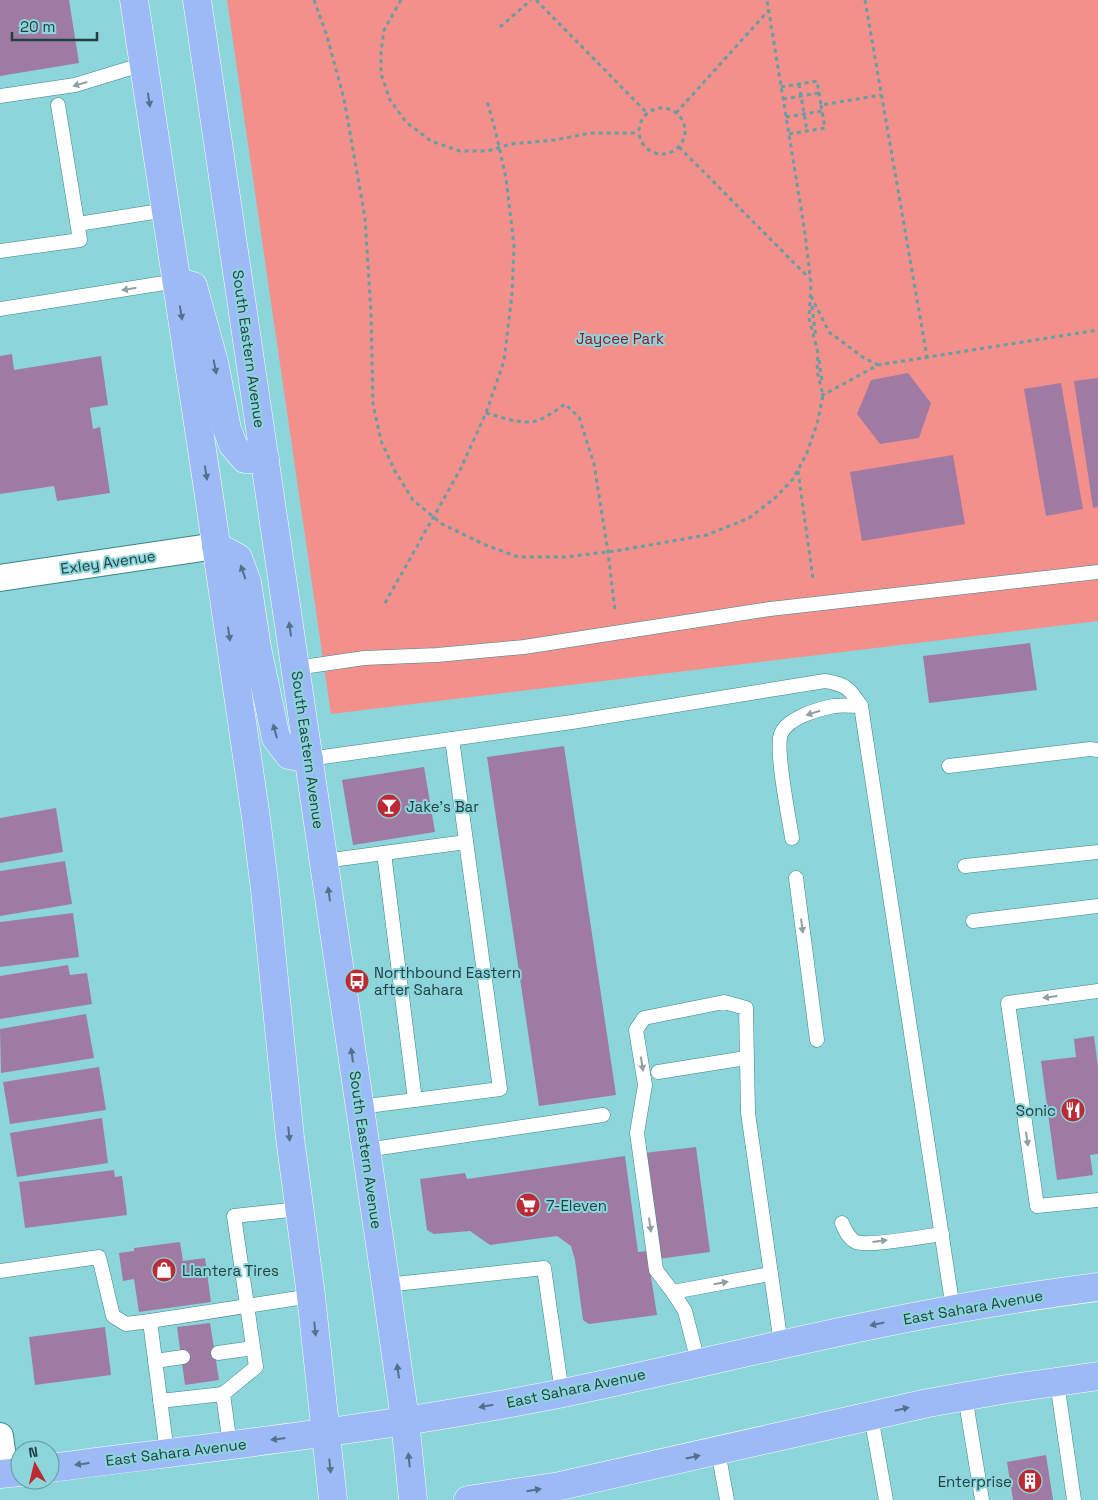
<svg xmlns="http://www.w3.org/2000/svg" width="1098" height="1500" viewBox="0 0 1098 1500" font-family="'Space Grotesk',sans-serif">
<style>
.green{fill:#f4908c}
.building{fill:#9f7ba4}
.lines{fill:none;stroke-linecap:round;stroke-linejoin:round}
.service-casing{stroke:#3b848a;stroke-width:15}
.minor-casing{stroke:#3b848a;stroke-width:28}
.primary-casing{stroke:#fff;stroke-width:29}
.path{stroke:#659ea3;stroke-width:3;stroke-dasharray:4 4;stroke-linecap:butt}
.service{stroke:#fff;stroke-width:14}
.minor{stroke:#fff;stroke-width:26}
.primary{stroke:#9cbbf6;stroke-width:28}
.oneway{fill:#90a0a1}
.oneway2{fill:#53718b}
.labels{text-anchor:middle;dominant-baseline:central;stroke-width:4;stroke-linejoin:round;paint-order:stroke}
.park-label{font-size:15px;fill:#941724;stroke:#8cd5db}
.street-label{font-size:15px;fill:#224043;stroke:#8cd5db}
.poi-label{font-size:15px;fill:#224043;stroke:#8cd5db;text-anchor:start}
</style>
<rect width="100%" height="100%" fill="#8cd5db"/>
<path class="green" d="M227,0H1098V621L331,714Z"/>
<g class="building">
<path d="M0,0H69L79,63L0,76Z"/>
<path d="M12,354L14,370L101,356L108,405L90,408L93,429L100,427L110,493L57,501L54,486L0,494V356Z"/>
<path d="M908,373L931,403L919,438L880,444L857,414L871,380Z"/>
<path d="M1098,378V507L1093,508L1074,381Z"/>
<path d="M1061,383L1083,509L1046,516L1024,389Z"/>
<path d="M953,455L965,524L862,541L850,472Z"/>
<path d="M1030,643L1037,690L929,703L923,656Z"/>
<path d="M564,746L616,1095L539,1106L487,757Z"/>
<path d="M424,767L435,832L353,845L342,780Z"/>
<path d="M56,808L63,852L0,863V818Z"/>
<path d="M65,861L72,904L0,916V871Z"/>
<path d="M73,913L79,957L0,967V922Z"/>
<path d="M68,965L70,975L87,973L92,1004L0,1019V976Z"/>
<path d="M86,1014L94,1058L1,1073L0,1029Z"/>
<path d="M1094,1036L1098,1067V1154L1090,1155L1093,1175L1057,1180L1041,1061L1076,1057L1074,1039Z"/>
<path d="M99,1067L106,1110L10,1124L3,1082Z"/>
<path d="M102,1118L108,1163L17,1177L10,1133Z"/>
<path d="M696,1147L710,1252L658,1259L644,1153Z"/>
<path d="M625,1156L638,1252L647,1251L657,1315L589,1324L583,1320L575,1260L571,1246L557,1236L490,1245L470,1231L434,1234L427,1230L420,1179L465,1173L467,1179Z"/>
<path d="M114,1170L115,1177L122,1176L127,1215L25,1228L19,1182Z"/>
<path d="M180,1242L183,1261L205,1258L211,1302L139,1312L134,1279L123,1281L119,1253L134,1251V1248Z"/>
<path d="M210,1323L219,1380L185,1385L177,1327Z"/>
<path d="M105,1327L111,1375L35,1385L29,1337Z"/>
<path d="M1046,1455L1053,1500H1013L1007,1462Z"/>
</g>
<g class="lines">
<defs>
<g id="service">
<path d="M0,96L75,85L144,64"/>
<path d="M78,224L166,210"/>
<path d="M0,251L80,240L58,105"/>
<path d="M0,309L177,281"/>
<path d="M296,668L364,658L437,655L524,647L770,609L1098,572"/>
<path d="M309,759L572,722L825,681C846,684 850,689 861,706L953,1309"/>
<path d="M949,766L1090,749L1098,750"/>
<path d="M792,838C789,818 775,750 781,734C787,718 818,709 834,706C842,705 852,706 861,706"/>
<path d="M384,853L415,1100"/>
<path d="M324,861L466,842"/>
<path d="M965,866L1098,852"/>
<path d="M796,878L817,1040"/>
<path d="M973,921L1098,906"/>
<path d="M1098,991L1008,1003L1037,1206L1098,1200"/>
<path d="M658,1072L746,1058"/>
<path d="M360,1107L500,1089L452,739"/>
<path d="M366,1150L603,1115"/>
<path d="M842,1223C845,1230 848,1238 856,1242C868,1247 926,1236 942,1234"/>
<path d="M0,1271L99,1257L113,1316L126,1324L150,1321"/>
<path d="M386,1285L544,1268L562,1393"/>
<path d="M673,1292L770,1274"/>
<path d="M218,1353L253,1348"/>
<path d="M155,1361L183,1357"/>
<path d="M698,1362L685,1311L672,1291L656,1270L637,1133L645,1085L636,1030L644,1018L724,1002L746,1008L748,1113L781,1344"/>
<path d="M1057,1382L1074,1500"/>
<path d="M965,1396L982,1500"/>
<path d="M160,1401L223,1394"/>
<path d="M871,1416L886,1500"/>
<path d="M230,1445L223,1394L256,1367L234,1216L299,1209"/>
<path d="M718,1451L727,1500"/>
<path d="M167,1453L150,1321L311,1296"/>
</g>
<g id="minor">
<path d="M0,578L216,546"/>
<path d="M0,1436L5,1474"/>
</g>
<g id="primary">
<path d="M134,0L209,496L256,818L265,890L290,1138L311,1296L333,1500"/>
<path d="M197,0L386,1285L405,1420L413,1500"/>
<path d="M185,284L193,286L214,362L227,429L233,445L245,459H265"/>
<path d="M216,546L238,558L247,582L257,648L276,738L289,755L309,759"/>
<path d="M50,1468C221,1446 394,1427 563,1393C689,1367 813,1335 939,1312C992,1302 1045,1294 1098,1287"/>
<path d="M0,1474L20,1472"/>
<path d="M468,1500L560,1486L928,1403L1007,1389L1098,1376"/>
</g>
</defs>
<use href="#service" class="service-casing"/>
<use href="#minor" class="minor-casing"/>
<use href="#primary" class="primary-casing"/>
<g class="path">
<path d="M314,0L327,36L344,99L365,218L371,313L373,404L381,441L395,471L413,500L442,524L483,544L518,557H565L615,551L707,535L749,518L775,498L793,479L806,455L817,424L823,395L817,371L818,353L809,318L811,285L805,233L767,0"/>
<path d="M401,0L384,30L381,52V74L390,100L406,122L431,141L460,151H487L511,144L555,140L590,133H639"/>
<path d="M536,0L647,113"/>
<path d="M865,0L927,357"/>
<path d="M500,27L531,0"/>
<path d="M799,84L807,131"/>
<path d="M781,87L817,81L821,105L881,95"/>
<path d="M783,99L819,93"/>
<circle cx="662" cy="131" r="23"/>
<path d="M676,113L769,10"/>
<path d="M786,117L822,111"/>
<path d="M789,134L825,128L821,105"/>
<path d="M679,147L809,278"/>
<path d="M811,296L829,332L864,358L878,365"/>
<path d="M812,306L816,337"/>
<path d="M819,360L822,381"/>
<path d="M823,393V395L878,365L1098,330"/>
<path d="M486,413C499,416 515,423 529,422C541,422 555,411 565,404L579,417L594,464L608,552L615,611"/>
<path d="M798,471L813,579"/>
<path d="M385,603L460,470L486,413L504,361L512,294L514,246L506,178L496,133L487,101"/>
</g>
<use href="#service" class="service"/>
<use href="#minor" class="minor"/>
<use href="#primary" class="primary"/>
</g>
<defs><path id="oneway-solid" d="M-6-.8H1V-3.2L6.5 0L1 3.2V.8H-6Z" transform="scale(1.25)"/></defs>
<g class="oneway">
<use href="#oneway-solid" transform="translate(80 84) rotate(164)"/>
<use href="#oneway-solid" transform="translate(129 289) rotate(171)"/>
<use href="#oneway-solid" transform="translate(813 713) rotate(162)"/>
<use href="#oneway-solid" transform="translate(802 926) rotate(83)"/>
<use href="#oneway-solid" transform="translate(1050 997) rotate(173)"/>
<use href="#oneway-solid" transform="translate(642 1064) rotate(81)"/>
<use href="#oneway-solid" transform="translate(1027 1139) rotate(82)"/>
<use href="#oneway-solid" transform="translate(650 1225) rotate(82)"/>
<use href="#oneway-solid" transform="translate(880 1241) rotate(-7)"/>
<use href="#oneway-solid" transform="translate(721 1283) rotate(-10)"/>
</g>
<g class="oneway2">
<use href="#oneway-solid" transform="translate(149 100) rotate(81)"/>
<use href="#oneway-solid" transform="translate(181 313) rotate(81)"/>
<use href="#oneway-solid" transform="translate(215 367) rotate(79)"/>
<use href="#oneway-solid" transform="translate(206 473) rotate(81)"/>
<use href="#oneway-solid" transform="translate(243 572) rotate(-109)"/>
<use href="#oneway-solid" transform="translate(290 629) rotate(-98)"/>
<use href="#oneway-solid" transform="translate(229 634) rotate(82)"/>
<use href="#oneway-solid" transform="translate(275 731) rotate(-105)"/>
<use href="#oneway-solid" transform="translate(329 894) rotate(-98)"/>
<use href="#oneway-solid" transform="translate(352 1055) rotate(-98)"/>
<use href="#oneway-solid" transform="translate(289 1134) rotate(84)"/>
<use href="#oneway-solid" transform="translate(877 1324) rotate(168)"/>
<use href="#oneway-solid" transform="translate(315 1329) rotate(84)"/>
<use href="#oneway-solid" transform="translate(398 1371) rotate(-98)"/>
<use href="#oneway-solid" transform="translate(486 1406) rotate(170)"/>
<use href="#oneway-solid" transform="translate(902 1409) rotate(-13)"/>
<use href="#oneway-solid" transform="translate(278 1439) rotate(173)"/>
<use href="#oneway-solid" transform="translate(693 1457) rotate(-12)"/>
<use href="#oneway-solid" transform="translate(409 1460) rotate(-96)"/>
<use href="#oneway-solid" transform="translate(82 1464) rotate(173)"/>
<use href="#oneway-solid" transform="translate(330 1466) rotate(84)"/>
<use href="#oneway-solid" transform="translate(534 1490) rotate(-9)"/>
</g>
<defs>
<symbol id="bar-disc" viewBox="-11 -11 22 22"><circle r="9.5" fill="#bb2a35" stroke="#8cd5db"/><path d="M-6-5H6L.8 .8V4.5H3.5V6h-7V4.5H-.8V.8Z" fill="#fff"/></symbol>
<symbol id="bus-disc" viewBox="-11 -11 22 22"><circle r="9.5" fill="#bb2a35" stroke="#8cd5db"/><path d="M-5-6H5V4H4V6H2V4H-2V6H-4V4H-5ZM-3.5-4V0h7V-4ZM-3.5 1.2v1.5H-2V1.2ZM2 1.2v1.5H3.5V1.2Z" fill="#fff"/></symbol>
<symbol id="restaurant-disc" viewBox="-11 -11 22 22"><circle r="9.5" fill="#bb2a35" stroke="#8cd5db"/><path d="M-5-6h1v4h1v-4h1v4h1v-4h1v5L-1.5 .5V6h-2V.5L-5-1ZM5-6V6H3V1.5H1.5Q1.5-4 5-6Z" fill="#fff"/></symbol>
<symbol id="supermarket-disc" viewBox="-11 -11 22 22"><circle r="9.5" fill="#bb2a35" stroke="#8cd5db"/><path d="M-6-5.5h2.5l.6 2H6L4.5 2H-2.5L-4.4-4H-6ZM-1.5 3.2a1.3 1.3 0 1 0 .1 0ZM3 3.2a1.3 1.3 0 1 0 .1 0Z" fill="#fff"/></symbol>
<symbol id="shop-disc" viewBox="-11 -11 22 22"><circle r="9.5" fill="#bb2a35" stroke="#8cd5db"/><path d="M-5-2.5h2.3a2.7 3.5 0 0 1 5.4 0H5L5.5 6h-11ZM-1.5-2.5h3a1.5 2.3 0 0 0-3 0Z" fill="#fff"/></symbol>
<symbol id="building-disc" viewBox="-11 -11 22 22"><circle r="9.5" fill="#bb2a35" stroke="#8cd5db"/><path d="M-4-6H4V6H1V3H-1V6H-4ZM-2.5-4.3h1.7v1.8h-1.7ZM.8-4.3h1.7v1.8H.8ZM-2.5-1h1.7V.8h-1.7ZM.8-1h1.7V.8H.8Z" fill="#fff"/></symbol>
</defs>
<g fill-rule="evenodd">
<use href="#bar-disc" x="375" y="792" width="28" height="28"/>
<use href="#bus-disc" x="343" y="967" width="28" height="28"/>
<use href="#restaurant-disc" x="1059" y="1096" width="28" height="28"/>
<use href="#supermarket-disc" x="514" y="1191" width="28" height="28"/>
<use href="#shop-disc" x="150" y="1256" width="28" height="28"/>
<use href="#building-disc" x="1016" y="1467" width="28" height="28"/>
</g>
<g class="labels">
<g class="park-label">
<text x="620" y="338">Jaycee Park</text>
</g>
<g class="street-label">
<text transform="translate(249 349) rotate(82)">South Eastern Avenue</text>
<text transform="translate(108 562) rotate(-8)">Exley Avenue</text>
<text transform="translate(308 750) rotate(82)">South Eastern Avenue</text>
<text transform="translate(366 1150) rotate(82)">South Eastern Avenue</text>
<text transform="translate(973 1307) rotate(-10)">East Sahara Avenue</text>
<text transform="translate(576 1388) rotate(-12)">East Sahara Avenue</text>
<text transform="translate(176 1452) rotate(-7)">East Sahara Avenue</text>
</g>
<g class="poi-label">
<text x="406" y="806">Jake's Bar</text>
<text x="374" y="972">Northbound Eastern<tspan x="374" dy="17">after Sahara</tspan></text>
<text x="1056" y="1110" text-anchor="end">Sonic</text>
<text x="546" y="1205">7-Eleven</text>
<text x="182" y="1270">Llantera Tires</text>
<text x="1012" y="1481" text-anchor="end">Enterprise</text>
</g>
</g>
<g transform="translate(35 1465) rotate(352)"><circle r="24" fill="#8cd5db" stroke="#62999e"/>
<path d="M0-4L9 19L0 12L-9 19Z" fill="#bb2a35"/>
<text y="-8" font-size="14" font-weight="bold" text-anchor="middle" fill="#224043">N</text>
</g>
<path d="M12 32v8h85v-8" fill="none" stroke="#224043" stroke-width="2.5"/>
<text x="20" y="32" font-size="15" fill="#224043" stroke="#8cd5db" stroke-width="4" paint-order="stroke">20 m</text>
</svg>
